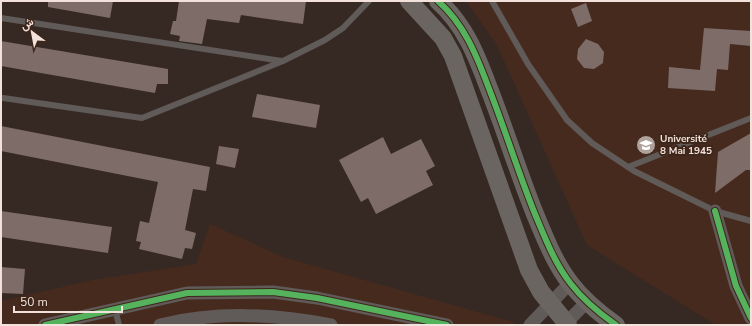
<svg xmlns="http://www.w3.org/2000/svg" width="752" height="326" viewBox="0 0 752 326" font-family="'Nunito Sans',Vazirmatn,sans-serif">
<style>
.built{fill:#462a1e}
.building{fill:#7e6c68}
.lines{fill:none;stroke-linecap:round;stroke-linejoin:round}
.lane{stroke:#605b58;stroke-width:6}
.street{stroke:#605b58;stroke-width:13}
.secondary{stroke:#6b6561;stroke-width:18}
.cycleway-casing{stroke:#3e261b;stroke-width:8}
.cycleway{stroke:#56b35d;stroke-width:6}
.labels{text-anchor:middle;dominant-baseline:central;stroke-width:4;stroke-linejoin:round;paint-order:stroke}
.poi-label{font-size:10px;font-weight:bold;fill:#f2e2db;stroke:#3e261b;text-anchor:start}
</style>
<rect width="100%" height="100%" fill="#362923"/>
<g class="built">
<path d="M466,1H751V325H716L587,245L497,45Z"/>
<path d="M210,224L283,257L513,322L515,325H1V301L93,280L196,264Z"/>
</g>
<g class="building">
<path d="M48,1H113L110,18L48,7Z"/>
<path d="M179,1H306L303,24L241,15L239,23L207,19L202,44L179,41L180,36L170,34L173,21H176Z"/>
<path d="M586,3L592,21L578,27L571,9Z"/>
<path d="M704,28L751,31V46L730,44L728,70L717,69L715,91L668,88L669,67L700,70Z"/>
<path d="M586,39L598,44L604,52L603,63L594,69L584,68L577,59L578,49Z"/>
<path d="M1,41L168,69V84H157L155,93L1,66Z"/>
<path d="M257,94L320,105L316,128L252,117Z"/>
<path d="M1,126L210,167L206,191L193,189L185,230L196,233L192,249L185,248L182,259L139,249L141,242L136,241L140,221L149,223L158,182L1,151Z"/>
<path d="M751,133V170H746L715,193L718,152Z"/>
<path d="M383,137L391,154L421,139L435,166L426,171L433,185L376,214L368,198L361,202L339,160Z"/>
<path d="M219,146L239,149L235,168L216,164Z"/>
<path d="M1,211L112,227L108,253L1,237Z"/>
<path d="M1,267L25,269L23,294L1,293Z"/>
</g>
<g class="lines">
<g class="lane">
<path d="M492,1L528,64L567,120L592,143L634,171L715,211L751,221"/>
<path d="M1,18L282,61"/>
<path d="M3,98L142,118L283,61L325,40L343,28L369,1"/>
<path d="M628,167L751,118"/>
<path d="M115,309L119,325"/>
</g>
<g class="street">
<path d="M715,211L736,286L751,318"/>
<path d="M45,325L187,293L273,292L317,298L447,325"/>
<path d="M160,325C216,311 275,314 331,325"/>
<path d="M530,325L570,283"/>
<path d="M564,325L587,302"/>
</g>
<g class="secondary">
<path d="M409,1L443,38L453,56L529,270L541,292L568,325"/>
<path d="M438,1C464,24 476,54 488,86C505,129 518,172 535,214C545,238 555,264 571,284C584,301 599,313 616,325"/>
</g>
<defs>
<g id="cycleway">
<path d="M438,1C464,24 476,54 488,86C505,129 518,172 535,214C545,238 555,264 571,284C584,301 599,313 616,325"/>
<path d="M715,211L736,286L751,318"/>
<path d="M45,325L187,293L273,292L317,298L447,325"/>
</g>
</defs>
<use href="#cycleway" class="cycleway-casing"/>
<use href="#cycleway" class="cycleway"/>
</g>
<defs>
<symbol id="university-disc" viewBox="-11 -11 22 22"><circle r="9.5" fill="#b0a19b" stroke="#3e261b"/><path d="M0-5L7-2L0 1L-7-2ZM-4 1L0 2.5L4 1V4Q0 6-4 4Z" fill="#fff"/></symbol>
</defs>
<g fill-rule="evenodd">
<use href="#university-disc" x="635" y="134" width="22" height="22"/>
</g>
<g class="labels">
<g class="poi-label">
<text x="660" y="139">Université<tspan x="660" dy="12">8 Mai 1945</tspan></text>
</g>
</g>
<rect width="752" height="326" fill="none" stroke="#f2e2db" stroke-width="4"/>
<g transform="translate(32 32) rotate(328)" stroke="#3e261b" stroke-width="3" paint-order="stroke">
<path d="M0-3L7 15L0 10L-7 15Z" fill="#f2e2db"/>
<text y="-6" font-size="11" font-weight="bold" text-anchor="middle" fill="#f2e2db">ش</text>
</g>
<path d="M14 306v6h108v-6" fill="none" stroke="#f2e2db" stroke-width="2"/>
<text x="20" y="306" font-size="12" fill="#f2e2db" stroke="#3e261b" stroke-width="3" paint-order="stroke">50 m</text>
</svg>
